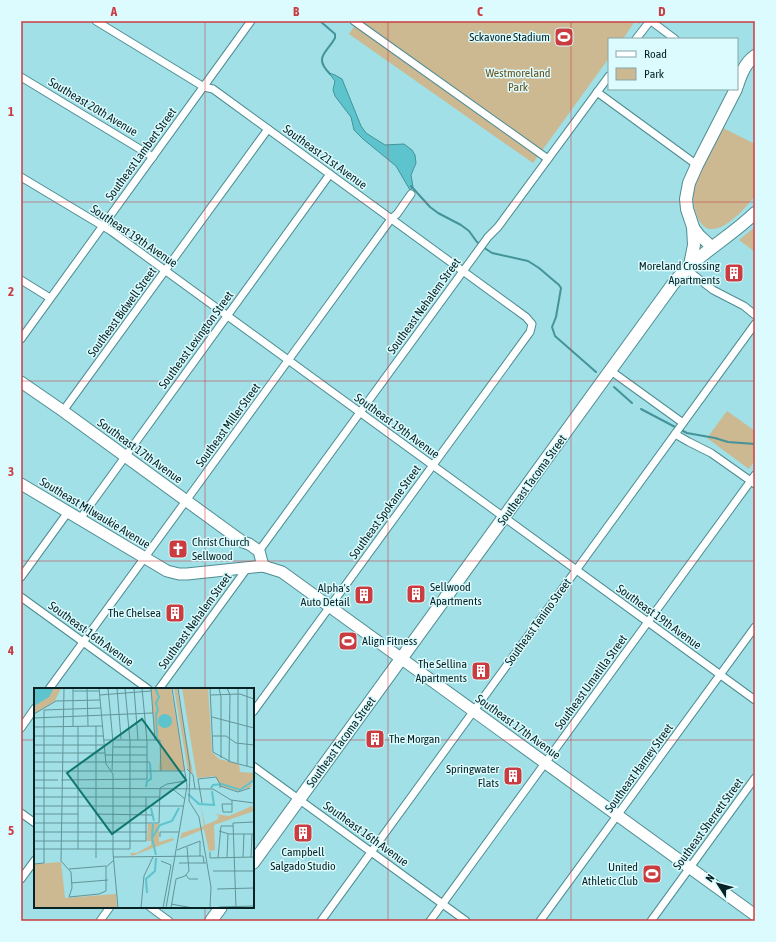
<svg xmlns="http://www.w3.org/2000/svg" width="776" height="942" viewBox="0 0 776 942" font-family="'Asap Condensed',sans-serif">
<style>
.green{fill:#ccb891}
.water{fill:#5dc3cc;stroke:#44939a}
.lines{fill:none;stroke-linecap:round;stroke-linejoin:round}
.stream{stroke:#44939a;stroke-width:2}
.street-casing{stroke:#4f8d93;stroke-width:9}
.secondary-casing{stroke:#4f8d93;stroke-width:13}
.primary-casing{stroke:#4f8d93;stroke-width:14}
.street{stroke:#fff;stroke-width:7}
.secondary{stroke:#fff;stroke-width:11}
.primary{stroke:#fff;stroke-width:12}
.grid{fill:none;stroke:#cb3c41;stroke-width:1;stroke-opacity:0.55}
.labels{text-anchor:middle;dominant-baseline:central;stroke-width:3;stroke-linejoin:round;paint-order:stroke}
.poi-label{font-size:12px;fill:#082325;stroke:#dcfbfe;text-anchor:end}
.park-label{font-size:12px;fill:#6a521f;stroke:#dcfbfe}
.street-label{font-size:12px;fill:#082325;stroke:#dcfbfe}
.inset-river{fill:none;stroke:#5dc3cc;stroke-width:2}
.inset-road{fill:none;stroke:#639499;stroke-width:1}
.view{fill:#0f766e;fill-opacity:0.15;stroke:#0f766e;stroke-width:2}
.inset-edge{fill:none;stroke:#082325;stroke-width:2}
.neatline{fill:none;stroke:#cb3c41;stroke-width:1.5}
.grid-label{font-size:13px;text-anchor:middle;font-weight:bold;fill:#cb3c41}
</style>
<rect width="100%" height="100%" fill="#a0e0e6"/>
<g class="green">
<path d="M358,21H641L639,24L635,21L623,39H609V58L533,163L349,34Z"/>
<path d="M723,128L755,144V196C743,211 710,249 697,216C694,208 692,198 694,189C699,169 714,146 723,128Z"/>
<path d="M755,227V252L739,240Z"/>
<path d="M727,411L755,431V460L749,469L707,438Z"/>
</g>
<path class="water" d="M329,73L335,75L342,79L361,126L366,133L385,145L404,144L412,150L415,155L416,163L411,175L413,187L410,190L396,166L363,139L354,130L351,117L335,96L333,90L335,81Z"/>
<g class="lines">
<g class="stream">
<path d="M320,21L335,34V38C327,53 313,57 330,74"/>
<path d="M411,186L430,207L438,213L461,225L469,231L477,242L486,249L492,253L528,261L539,268L559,285L561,288L556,317L552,327L555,336L596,372"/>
<path d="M614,387L632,403"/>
<path d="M641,409L677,428"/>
<path d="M681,430L687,433L715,438L728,442L755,444"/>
</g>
<defs>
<g id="street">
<path d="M96,21L204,87L213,89L526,317L532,324L530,332L253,712"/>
<path d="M354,21L548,159"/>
<path d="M651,21L675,39"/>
<path d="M636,39L650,21"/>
<path d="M21,77L153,157"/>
<path d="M597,92L697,165"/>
<path d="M21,177L111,231L755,700"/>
<path d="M686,269L713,290L744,306L755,315"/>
<path d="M21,280L50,298"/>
<path d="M21,339L251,21"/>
<path d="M611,371L683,423"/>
<path d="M63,411L268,129"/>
<path d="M675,434L689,442L711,453L755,484"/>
<path d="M80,519L330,174"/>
<path d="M259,551L488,237L498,227L609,76"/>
<path d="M21,577L68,512"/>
<path d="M21,597L148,689"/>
<path d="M49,689L391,219L397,214L411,194"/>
<path d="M159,689L248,567"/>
<path d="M21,728L35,708"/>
<path d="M253,766L466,921"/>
<path d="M21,813L35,823"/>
<path d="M21,879L35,860"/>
<path d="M150,907L169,921"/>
<path d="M100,921L110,907"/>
<path d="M321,921L755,324"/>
<path d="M430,921L755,475"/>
<path d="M540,921L755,627"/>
<path d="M651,921L755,778"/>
</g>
<g id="secondary">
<path d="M693,227L699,235L712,247"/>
<path d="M21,382L63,411L243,542L249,544L259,551L263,566"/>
<path d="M21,484L167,571L179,574H187L263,566L282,572L755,915"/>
</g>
<g id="primary">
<path d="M737,86C741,74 745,63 755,56"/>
<path d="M690,265L694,245L693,227L687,209L686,199L689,183L697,165L736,89"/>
<path d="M253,863L673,284C697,254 728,239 755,213"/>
<path d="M211,921L221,907"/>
</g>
</defs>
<use href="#street" class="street-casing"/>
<use href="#secondary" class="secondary-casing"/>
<use href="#primary" class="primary-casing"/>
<use href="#street" class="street"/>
<use href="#secondary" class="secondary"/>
<use href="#primary" class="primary"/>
</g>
<path class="grid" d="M205,21V689M388,21V921M571,21V921M21,202H755M21,381H755M21,561H755M21,740H35M253,740H755M205,907V921"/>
<defs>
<symbol id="stadium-square" viewBox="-11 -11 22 22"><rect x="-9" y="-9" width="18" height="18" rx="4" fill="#cb3c41" stroke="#dcfbfe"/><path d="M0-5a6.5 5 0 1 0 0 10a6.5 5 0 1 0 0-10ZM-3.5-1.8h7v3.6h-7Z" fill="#fff"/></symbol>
<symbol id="building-square" viewBox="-11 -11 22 22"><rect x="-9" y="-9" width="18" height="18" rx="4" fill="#cb3c41" stroke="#dcfbfe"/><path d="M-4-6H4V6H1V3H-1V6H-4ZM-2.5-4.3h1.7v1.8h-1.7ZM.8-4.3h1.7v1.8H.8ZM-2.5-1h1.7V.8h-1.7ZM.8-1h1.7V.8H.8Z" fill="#fff"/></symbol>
<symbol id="church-square" viewBox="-11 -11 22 22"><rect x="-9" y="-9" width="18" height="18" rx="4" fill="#cb3c41" stroke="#dcfbfe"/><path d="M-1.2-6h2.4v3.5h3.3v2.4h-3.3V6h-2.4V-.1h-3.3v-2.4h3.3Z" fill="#fff"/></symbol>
</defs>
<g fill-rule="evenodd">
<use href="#stadium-square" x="553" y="26" width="22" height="22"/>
<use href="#building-square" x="723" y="262" width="22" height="22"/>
<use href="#church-square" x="167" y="538" width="22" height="22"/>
<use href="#building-square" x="405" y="583" width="22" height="22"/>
<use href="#building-square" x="353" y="584" width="22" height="22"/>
<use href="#building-square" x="164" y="602" width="22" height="22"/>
<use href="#stadium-square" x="337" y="630" width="22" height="22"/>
<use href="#building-square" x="470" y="660" width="22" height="22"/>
<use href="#building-square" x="364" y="728" width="22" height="22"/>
<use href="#building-square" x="502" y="765" width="22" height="22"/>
<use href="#building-square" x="292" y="822" width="22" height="22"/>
<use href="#stadium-square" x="641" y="863" width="22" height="22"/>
</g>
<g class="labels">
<g class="poi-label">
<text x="550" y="37">Sckavone Stadium</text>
<text x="720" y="266">Moreland Crossing<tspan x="720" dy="14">Apartments</tspan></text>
<text x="192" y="542" text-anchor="start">Christ Church<tspan x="192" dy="14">Sellwood</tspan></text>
<text x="430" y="587" text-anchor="start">Sellwood<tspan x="430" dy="14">Apartments</tspan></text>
<text x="350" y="588">Alpha's<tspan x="350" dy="14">Auto Detail</tspan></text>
<text x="161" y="613">The Chelsea</text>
<text x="362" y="641" text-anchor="start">Align Fitness</text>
<text x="467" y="664">The Sellina<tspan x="467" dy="14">Apartments</tspan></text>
<text x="389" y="739" text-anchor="start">The Morgan</text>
<text x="499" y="769">Springwater<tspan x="499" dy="14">Flats</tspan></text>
<text x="303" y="852" text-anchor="middle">Campbell<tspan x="303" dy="14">Salgado Studio</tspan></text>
<text x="638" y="867">United<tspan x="638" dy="14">Athletic Club</tspan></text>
</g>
<g class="park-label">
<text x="518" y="73">Westmoreland<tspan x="518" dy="14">Park</tspan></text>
</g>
<g class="street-label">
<text transform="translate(93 107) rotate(31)">Southeast 20th Avenue</text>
<text transform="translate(141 154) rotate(-54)">Southeast Lambert Street</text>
<text transform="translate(325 157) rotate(36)">Southeast 21st Avenue</text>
<text transform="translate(134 236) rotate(34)">Southeast 19th Avenue</text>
<text transform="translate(424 306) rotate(-54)">Southeast Nehalem Street</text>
<text transform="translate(122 312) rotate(-54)">Southeast Bidwell Street</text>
<text transform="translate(196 340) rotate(-54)">Southeast Lexington Street</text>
<text transform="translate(228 425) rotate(-54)">Southeast Miller Street</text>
<text transform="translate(397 426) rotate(36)">Southeast 19th Avenue</text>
<text transform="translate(140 451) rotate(36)">Southeast 17th Avenue</text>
<text transform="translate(532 480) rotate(-54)">Southeast Tacoma Street</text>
<text transform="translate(385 512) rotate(-54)">Southeast Spokane Street</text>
<text transform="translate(95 513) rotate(31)">Southeast Milwaukie Avenue</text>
<text transform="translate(659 617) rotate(36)">Southeast 19th Avenue</text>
<text transform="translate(195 621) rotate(-54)">Southeast Nehalem Street</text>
<text transform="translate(538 622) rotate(-54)">Southeast Tenino Street</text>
<text transform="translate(91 634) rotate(36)">Southeast 16th Avenue</text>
<text transform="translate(591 682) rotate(-54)">Southeast Umatilla Street</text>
<text transform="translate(518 727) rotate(36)">Southeast 17th Avenue</text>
<text transform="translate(341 742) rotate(-54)">Southeast Tacoma Street</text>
<text transform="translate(639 768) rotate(-54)">Southeast Harney Street</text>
<text transform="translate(708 824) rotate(-54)">Southeast Sherrett Street</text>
<text transform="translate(366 834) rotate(36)">Southeast 16th Avenue</text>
</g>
</g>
<g transform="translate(34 688)">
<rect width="220" height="220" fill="#a0e0e6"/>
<path d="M0,0H27L21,13L0,26ZM117,0H137L151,83L125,82L127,52L121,51ZM140,0H143L159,86L154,83ZM148,0H174L178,64L185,71L205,76L206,84L220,85L217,99L203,103L187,98L181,88L163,90ZM167,117L171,137L183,132L185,128L181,126L195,128L218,118L220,123L180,137L181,162L175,163L170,141L146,151L148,145L170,138ZM114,136H125V154L139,150L140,152L98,168L96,165H103L117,157V153H113ZM27,174L31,210L82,206L83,220H0V176Z" fill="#ccb891"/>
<path d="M0,0H20L15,9L0,18ZM124 33a7 7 0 1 1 14 0a7 7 0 1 1-14 0Z" fill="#5dc3cc"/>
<path class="inset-river" d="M121,0L125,9L122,15L124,22L122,26L123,50M112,99L113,93L117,91L116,75M177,100L179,97L188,96L206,102L220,92M154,106L165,116L180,117L178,103M117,120L120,133M118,149L119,136M122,167L118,150L126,137L138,133L145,120M113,205L112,191L121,183L122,170"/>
<path class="inset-road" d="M30,0L27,173L37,184L38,200L35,209L65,206L72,203V179L80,172M39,0V38M53,0L54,38M65,0L72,76L79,86V165L84,220M74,0L79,54L78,84M83,0L87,51M100,0L104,52M117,0L121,52M144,0L156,79L155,113L165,129L177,199L176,220M176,0L179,64L197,74L220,80M185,0L187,9V70M193,0L196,7L195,74M39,3H65M66,7L117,3M177,7L206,6L220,11M0,26L22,13L66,12M178,29L220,40M0,30L119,25M62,38V170M0,39L68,38M0,48H69M178,48H192L202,55L220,57M70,52H126L127,83M0,57H70M79,59H113M0,65H71M71,67H113M0,74H116M204,75V0M213,78V0M153,81L159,87L161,101M0,83H77M79,83H150M0,92H24M27,92L113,91V53L108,0M186,98L204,104L216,100M0,100L179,101L197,112L220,115M126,100L133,96L151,93M140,102L151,111M0,109H126M198,112V124H189L188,116H198M168,115L164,91L182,89L186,96V100M0,118H149M0,126H44M61,126L118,127M0,135H125L126,101M185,143L195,146H220M0,144H113M126,149V144H145M0,153H112V109M0,161H96V53L91,0M44,161V38M143,162L166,153V168M176,164V170L220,169M79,169L169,168L170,175M193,169L194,146M209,169L210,146M217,169L218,146M184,170L187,138H199M127,173L137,177L129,220M145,175H172M0,176L10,175V22L67,20M35,181L72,178M179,183H220M152,187L155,191H164M37,195L74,192M183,201L220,200M137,216L159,220M185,219L220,218M107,220L110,188L119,169M132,220L153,98L138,0M137,220L142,191L151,188L155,183L153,159M202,220L199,135L220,134"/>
<path class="view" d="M108,31L152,92L78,146L33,85Z"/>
<rect width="220" height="220" class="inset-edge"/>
</g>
<rect width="776" height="942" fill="none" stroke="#dcfbfe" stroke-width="44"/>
<rect x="608" y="38" width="130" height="52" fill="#dcfbfe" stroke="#87a5a7"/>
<rect x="616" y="51" width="20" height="6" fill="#ffffff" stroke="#87a5a7"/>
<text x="644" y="58" font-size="12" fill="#082325">Road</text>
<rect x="616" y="68" width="20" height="12" fill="#ccb891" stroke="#87a5a7"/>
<text x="644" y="78" font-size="12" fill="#082325">Park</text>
<g transform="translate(718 884) rotate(306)" stroke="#dcfbfe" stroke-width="3" paint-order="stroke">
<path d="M0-3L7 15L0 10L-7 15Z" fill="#082325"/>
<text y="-6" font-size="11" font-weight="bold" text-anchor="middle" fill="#082325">N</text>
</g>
<rect x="22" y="22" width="732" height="898" class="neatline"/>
<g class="grid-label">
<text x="114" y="16">A</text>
<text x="296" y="16">B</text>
<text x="480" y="16">C</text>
<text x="662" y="16">D</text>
<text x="11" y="116">1</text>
<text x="11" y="296">2</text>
<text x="11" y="476">3</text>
<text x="11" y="655">4</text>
<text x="11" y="835">5</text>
</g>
</svg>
